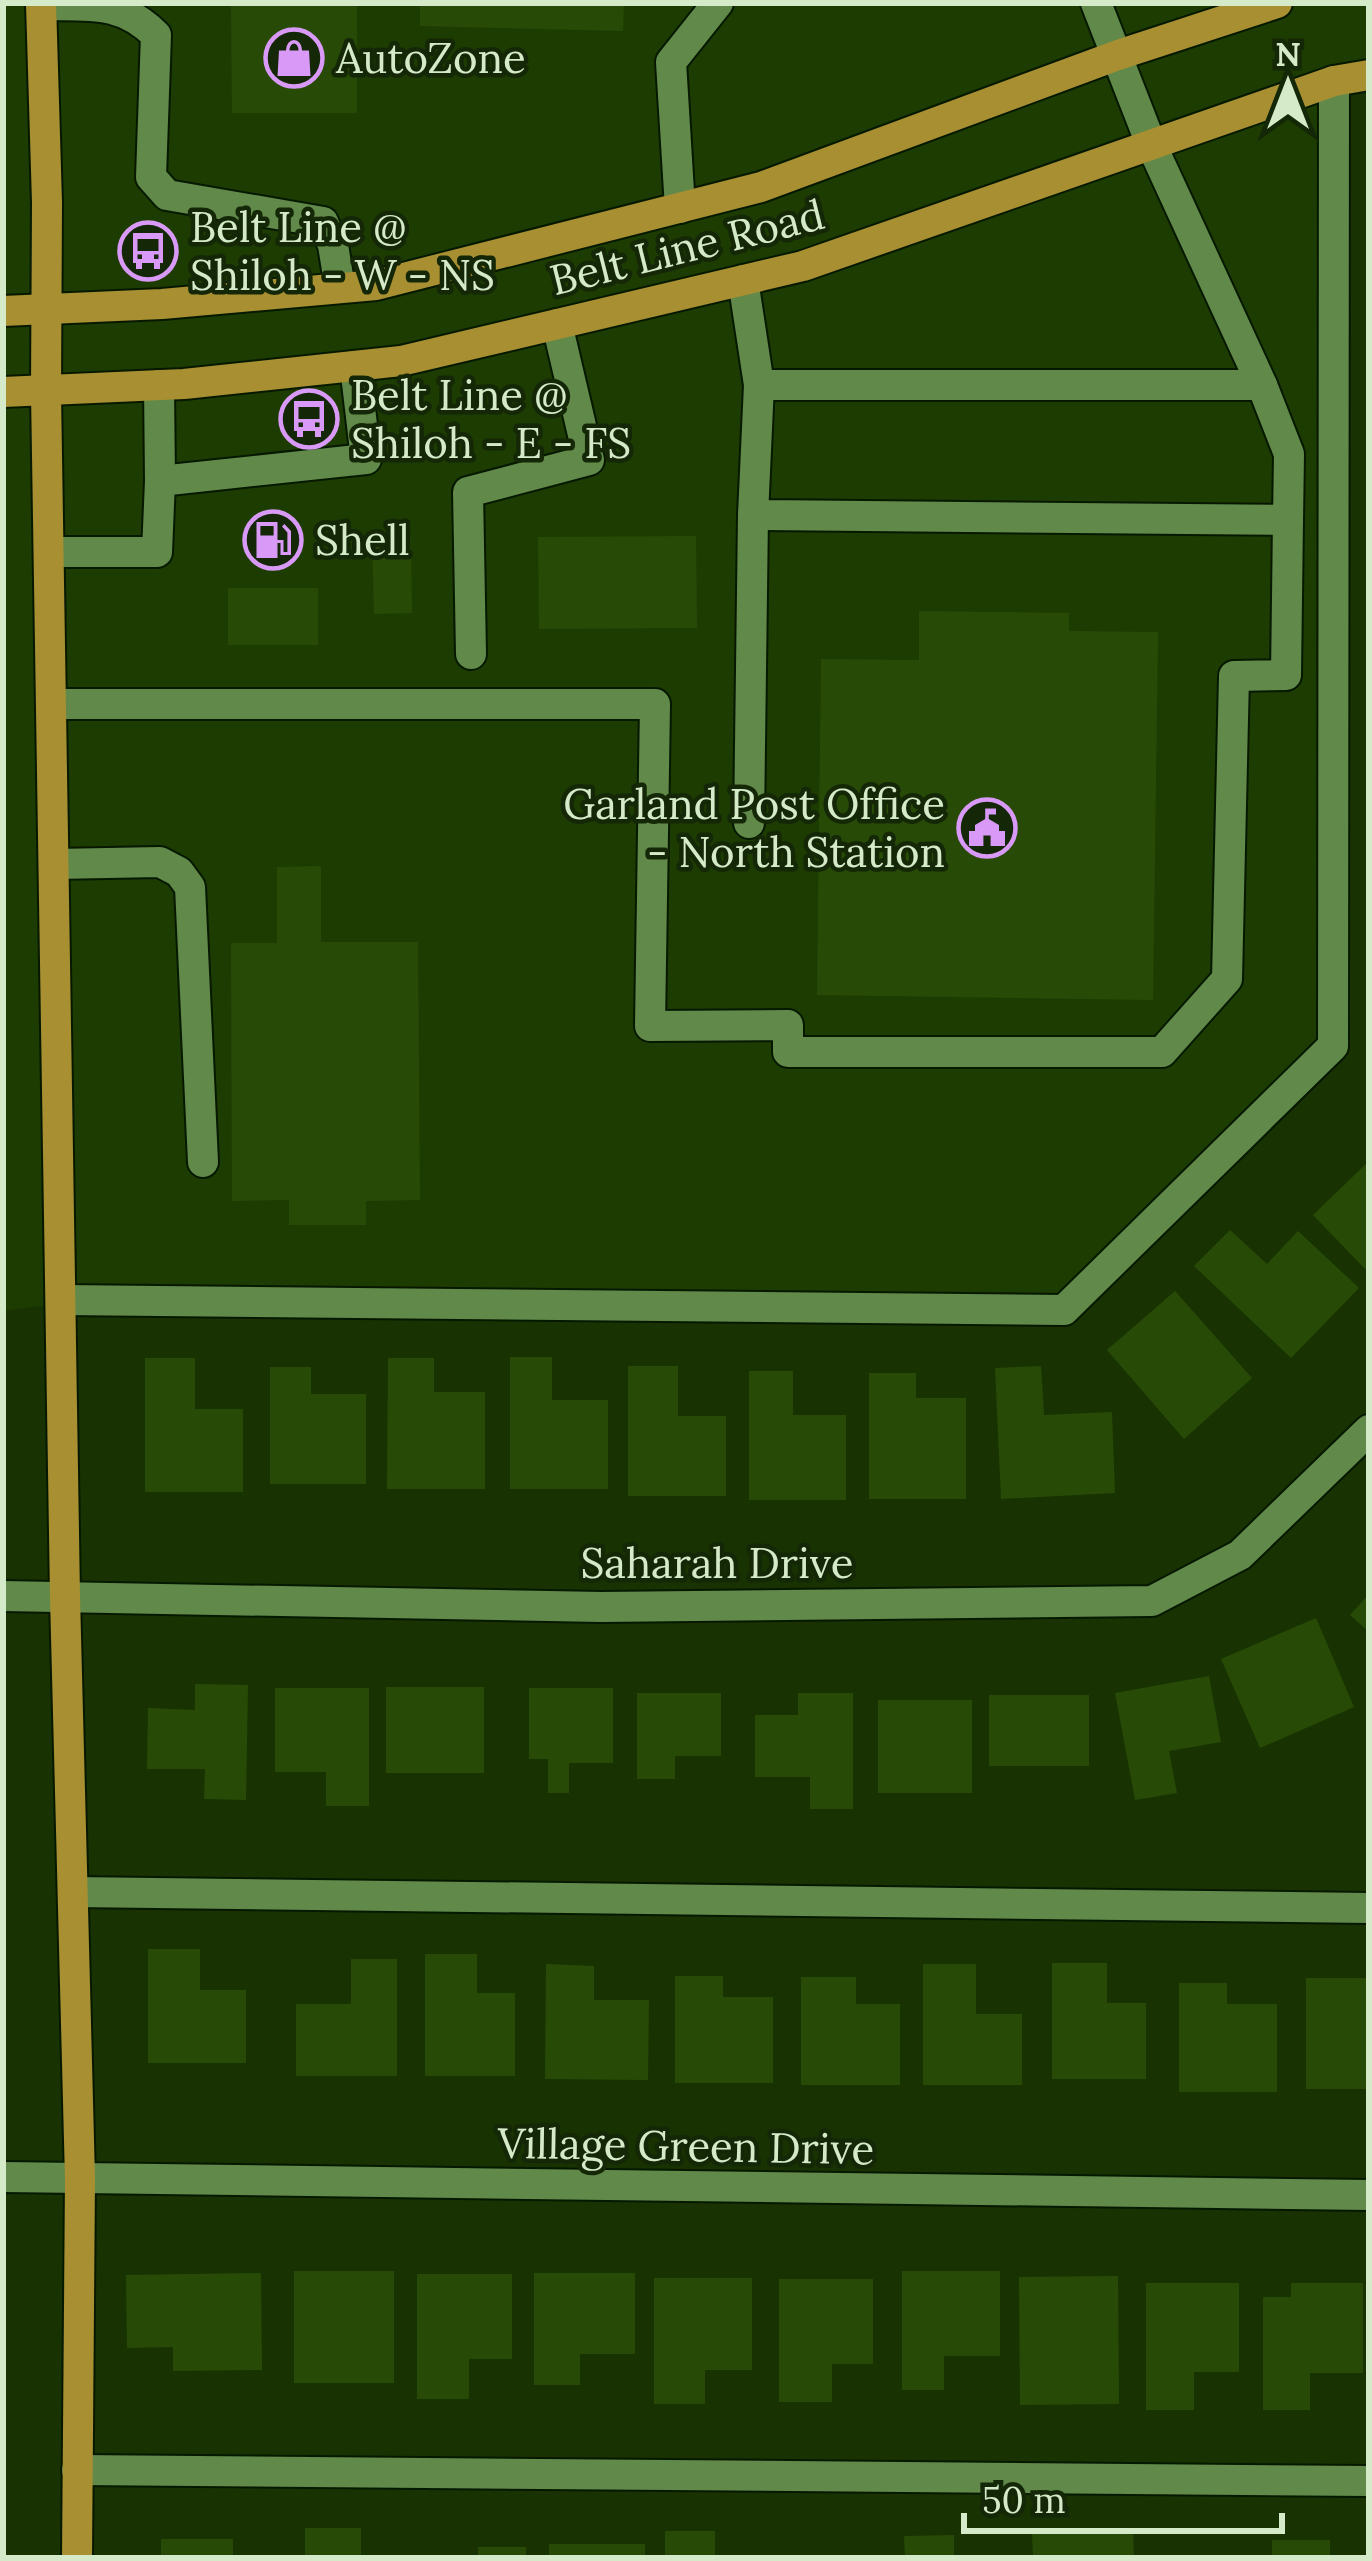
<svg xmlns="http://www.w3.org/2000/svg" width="1372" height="2561" viewBox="0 0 1372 2561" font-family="Lora,serif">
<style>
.built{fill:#1d3c02}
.building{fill:#274b07}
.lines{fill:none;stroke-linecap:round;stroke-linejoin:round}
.minor-casing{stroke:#061900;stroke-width:34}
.major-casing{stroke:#061900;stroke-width:34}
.minor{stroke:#618949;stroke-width:30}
.major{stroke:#a78f32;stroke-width:30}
.labels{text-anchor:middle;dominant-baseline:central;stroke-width:9;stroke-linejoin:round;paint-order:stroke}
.poi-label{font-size:42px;fill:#d4eac8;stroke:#142706;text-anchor:start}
.street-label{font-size:42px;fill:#d4eac8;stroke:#142706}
</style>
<rect width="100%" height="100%" fill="#183301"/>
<path class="built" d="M3,3H1369V81H1334L1333,1046L1064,1310L84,1300L3,1311Z"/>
<g class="building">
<path d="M231,3H357V113H232Z"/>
<path d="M420,3H624L623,31L420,26Z"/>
<path d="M411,536L412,613L374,614L372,537Z"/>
<path d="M696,536L697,628L539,629L538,537Z"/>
<rect x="228" y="588" width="90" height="57"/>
<path d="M919,611L1069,613V631L1158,632L1153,1000L817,995L821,659L919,660Z"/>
<path d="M321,866V942H418L420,1200L366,1201V1225H289V1200L232,1201L231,943H277V867Z"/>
<path d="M1369,1161V1273L1313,1215Z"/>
<path d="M1230,1230L1267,1264L1298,1231L1359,1288L1291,1358L1194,1266Z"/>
<path d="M1175,1291L1252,1378L1184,1439L1107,1350Z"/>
<path d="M510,1357H552V1400H608V1489H510Z"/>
<path d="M145,1358H195V1409H243V1492H145Z"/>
<path d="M388,1358H434V1392H485V1489H387Z"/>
<path d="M628,1366H678V1416H726V1496H628Z"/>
<path d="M1041,1366L1044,1415L1112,1412L1115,1493L1001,1499L995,1368Z"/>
<path d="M270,1367H311V1394H366V1484H270Z"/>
<path d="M749,1371H793V1415H846V1500H749Z"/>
<path d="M869,1373H916V1398H966V1499H869Z"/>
<path d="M1369,1594V1632L1350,1615Z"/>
<path d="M1316,1618L1354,1707L1260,1748L1221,1659Z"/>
<path d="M1209,1676L1221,1742L1169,1751L1177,1793L1135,1800L1115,1693Z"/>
<path d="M195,1684L248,1685L246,1800L204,1799L205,1769H147L148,1708L195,1710Z"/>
<rect x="386" y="1687" width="98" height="86"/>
<path d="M275,1688H369V1806H326V1772H275Z"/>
<path d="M529,1688H613V1763H569V1793H548V1759H529Z"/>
<path d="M637,1693H721V1756H675V1779H637Z"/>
<path d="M798,1693H853V1809H810V1777H755V1715H798Z"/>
<rect x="989" y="1695" width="100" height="71"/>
<rect x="878" y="1700" width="94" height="93"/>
<path d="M148,1949H200V1990H246V2063H148Z"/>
<path d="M425,1954H477V1993H515V2076H425Z"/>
<path d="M351,1959H397V2076H296V2004H351Z"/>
<path d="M1052,1963H1107V2003H1146V2079H1052Z"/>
<path d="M546,1964L594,1966V2000H649L648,2080L545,2079Z"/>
<path d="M923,1964H976V2014H1022V2085H923Z"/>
<path d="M675,1976H723V1997H773V2083H675Z"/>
<path d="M801,1977H856V2004H900V2085H801Z"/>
<rect x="1306" y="1978" width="63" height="111"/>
<path d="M1179,1983H1227V2004H1277V2092H1179Z"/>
<rect x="294" y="2271" width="100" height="112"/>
<path d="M902,2271H1000V2356H944V2390H902Z"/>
<path d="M261,2273L262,2370L173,2371V2347L127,2348L126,2275Z"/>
<path d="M534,2273H635V2354H580V2385H534Z"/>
<path d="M417,2274H512V2359H469V2399H417Z"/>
<path d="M1118,2276L1119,2404L1020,2405L1019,2277Z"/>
<path d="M654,2278H752V2370H705V2404H654Z"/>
<path d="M779,2279H873V2364H832V2402H779Z"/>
<path d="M1146,2283H1239V2372H1194V2410H1146Z"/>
<path d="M1291,2283H1363V2373H1310V2410H1263V2297H1291Z"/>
<rect x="305" y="2528" width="56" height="30"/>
<rect x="665" y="2531" width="50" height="27"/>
<path d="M1083,2531V2534L1133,2532L1134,2558H1033L1032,2533Z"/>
<path d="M954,2535V2558H905L904,2536Z"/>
<rect x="161" y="2539" width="72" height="19"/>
<rect x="1272" y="2540" width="58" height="18"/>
<rect x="549" y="2544" width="96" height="14"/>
<rect x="478" y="2547" width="48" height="11"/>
</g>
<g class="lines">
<defs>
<g id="minor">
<path d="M41,5C89,6 121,0 156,35L151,177L167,195L323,222L333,245L340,288"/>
<path d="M680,208L671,62L718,3"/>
<path d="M743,280L759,385H1262L1151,144L1096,3"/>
<path d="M159,385L160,481"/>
<path d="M759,385L753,515L1288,520L1289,454L1262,385"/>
<path d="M49,552H157L160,481L366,459L355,366"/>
<path d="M471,654L468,492L589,460L557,324"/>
<path d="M52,704H655L650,1026L788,1025V1052H1162L1227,979L1234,676L1286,675L1288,520"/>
<path d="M749,823L753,515"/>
<path d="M55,864L160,862L179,872L190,887L203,1162"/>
<path d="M62,1300L1064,1310L1333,1046L1334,81"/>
<path d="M3,1596L601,1607L1152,1601L1240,1555L1369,1430"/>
<path d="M73,1892L1369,1908"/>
<path d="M3,2177L1369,2195"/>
<path d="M77,2470L1369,2481"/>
</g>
<g id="major">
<path d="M41,3L47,203L46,392L65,1597L80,2179L77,2558"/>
<path d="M3,311L162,304L376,285L761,187L1118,55L1277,3"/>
<path d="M3,392L184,384L401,361L803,266L1334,81L1369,75"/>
</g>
</defs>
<use href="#minor" class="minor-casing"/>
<use href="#major" class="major-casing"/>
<use href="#minor" class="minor"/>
<use href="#major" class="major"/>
</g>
<defs>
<symbol id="shop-ring" viewBox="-11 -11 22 22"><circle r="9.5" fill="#142706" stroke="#d99af7" stroke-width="1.5"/><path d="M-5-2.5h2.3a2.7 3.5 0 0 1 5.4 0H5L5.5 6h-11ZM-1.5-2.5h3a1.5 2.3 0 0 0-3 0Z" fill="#d99af7"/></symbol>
<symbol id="bus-ring" viewBox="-11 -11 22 22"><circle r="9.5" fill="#142706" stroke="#d99af7" stroke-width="1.5"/><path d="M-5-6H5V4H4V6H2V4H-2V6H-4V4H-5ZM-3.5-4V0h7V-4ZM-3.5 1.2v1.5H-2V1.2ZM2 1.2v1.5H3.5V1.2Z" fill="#d99af7"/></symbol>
<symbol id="fuel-ring" viewBox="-11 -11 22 22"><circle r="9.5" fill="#142706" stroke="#d99af7" stroke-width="1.5"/><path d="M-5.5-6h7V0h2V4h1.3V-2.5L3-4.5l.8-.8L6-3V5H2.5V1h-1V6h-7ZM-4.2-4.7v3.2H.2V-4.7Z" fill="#d99af7"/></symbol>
<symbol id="civic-ring" viewBox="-11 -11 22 22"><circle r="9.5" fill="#142706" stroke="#d99af7" stroke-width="1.5"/><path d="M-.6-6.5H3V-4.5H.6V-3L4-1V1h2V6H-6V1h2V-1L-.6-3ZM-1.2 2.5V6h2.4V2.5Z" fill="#d99af7"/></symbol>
</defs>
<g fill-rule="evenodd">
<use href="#shop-ring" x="261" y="25" width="66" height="66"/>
<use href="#bus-ring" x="115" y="218" width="66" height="66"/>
<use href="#bus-ring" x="276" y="386" width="66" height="66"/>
<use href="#fuel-ring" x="240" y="507" width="66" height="66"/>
<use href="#civic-ring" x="954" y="795" width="66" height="66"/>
</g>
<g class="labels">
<g class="poi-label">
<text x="336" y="58">AutoZone</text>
<text x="190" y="227">Belt Line @<tspan x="190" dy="48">Shiloh - W - NS</tspan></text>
<text x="351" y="395">Belt Line @<tspan x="351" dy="48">Shiloh - E - FS</tspan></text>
<text x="315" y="540">Shell</text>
<text x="945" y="804" text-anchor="end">Garland Post Office<tspan x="945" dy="48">- North Station</tspan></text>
</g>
<g class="street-label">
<text transform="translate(687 247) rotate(-14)">Belt Line Road</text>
<text x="717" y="1563">Saharah Drive</text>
<text transform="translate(686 2146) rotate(1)">Village Green Drive</text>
</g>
</g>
<rect width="1372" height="2561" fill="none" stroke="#d4eac8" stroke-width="12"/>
<g transform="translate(1288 84)" stroke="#142706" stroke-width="9" paint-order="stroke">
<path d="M0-9L21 45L0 30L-21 45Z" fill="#d4eac8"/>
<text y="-18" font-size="33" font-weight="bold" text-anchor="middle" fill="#d4eac8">N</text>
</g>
<path d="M964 2513v18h318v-18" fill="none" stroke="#d4eac8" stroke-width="6"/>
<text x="982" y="2513" font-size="36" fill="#d4eac8" stroke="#142706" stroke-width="9" paint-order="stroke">50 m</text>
</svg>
